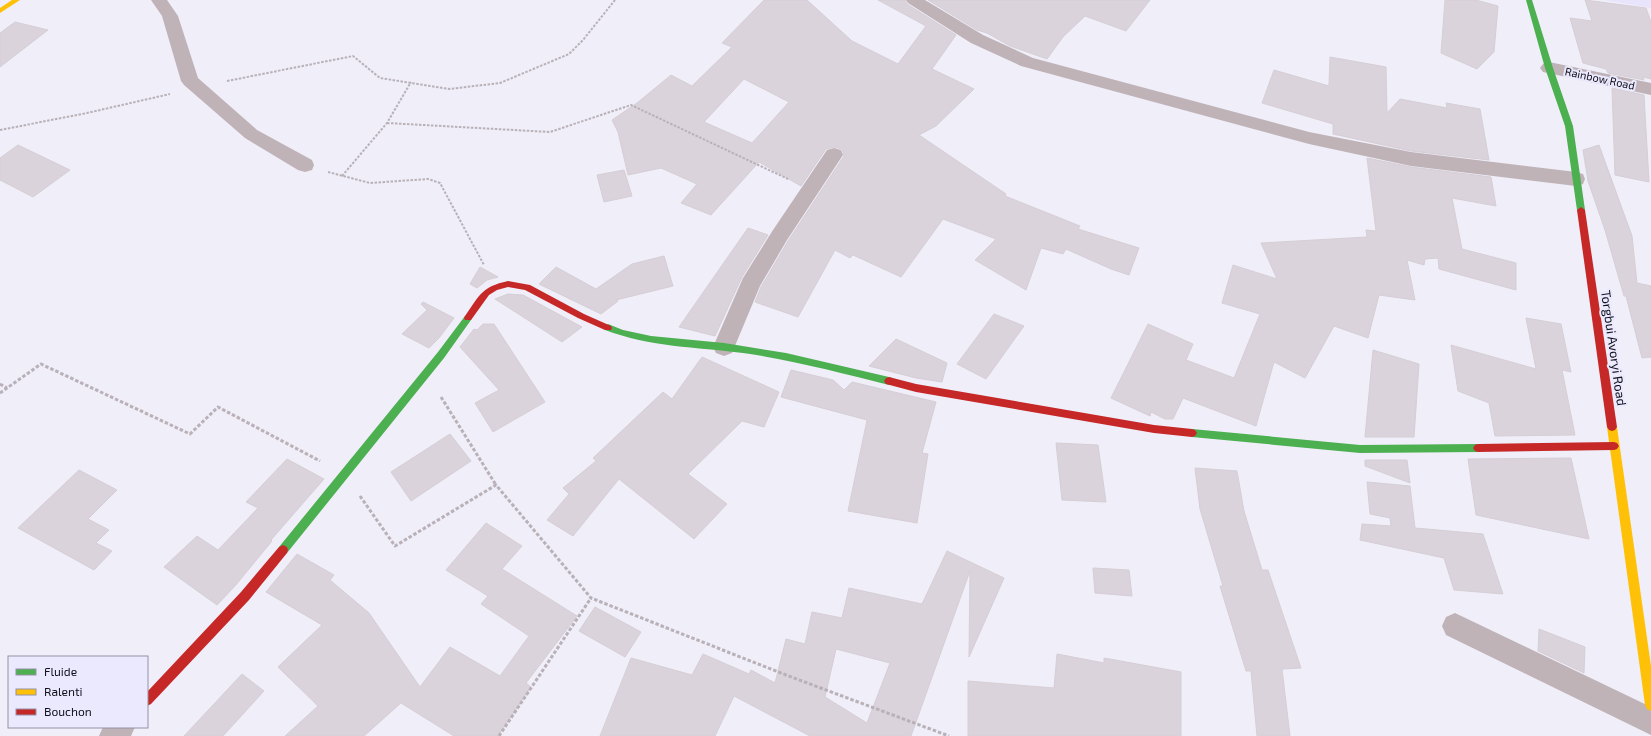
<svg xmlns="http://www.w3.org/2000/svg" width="1651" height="736" viewBox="0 0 1651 736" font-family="'Exo 2',sans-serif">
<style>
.built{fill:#e7e4fc}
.building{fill:#dbd3db;stroke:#d6ced5;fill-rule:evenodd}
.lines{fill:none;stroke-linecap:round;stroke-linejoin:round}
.path-far1{stroke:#b9b1b7;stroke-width:2;stroke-dasharray:2.5 1.5;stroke-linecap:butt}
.path{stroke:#b9b1b7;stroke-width:3;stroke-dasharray:3.5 2;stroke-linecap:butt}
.street{fill:#bfb3b8;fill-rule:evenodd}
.fast{fill:#4caf50;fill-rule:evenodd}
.slow{fill:#ffc107;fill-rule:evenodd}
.jam{fill:#c62828;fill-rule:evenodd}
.labels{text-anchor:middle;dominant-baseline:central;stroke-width:4;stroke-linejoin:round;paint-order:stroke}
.far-street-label{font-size:11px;fill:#110f1a;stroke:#ebe9fe}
.street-label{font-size:13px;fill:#110f1a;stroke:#ebe9fe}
</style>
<rect width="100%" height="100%" fill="#efeef9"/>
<path class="built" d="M1604,0H1651V8Z"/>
<g class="building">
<path d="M764,0H807L852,41L898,64L926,26L878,0H905L907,4L956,35L932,69L974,89L936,126L919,135L1006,194L1005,196L1080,226L1078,229L1139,248L1129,275L1111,269L1066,249L1063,254L1041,248L1026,290L975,260L996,239L943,219L901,277L853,255L850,258L835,250L798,317L755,302L761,287L788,241L844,156L842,149L834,147L826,149L801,186L759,162L711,215L681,203L697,184L661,168L628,175L618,132L612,120L637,103L671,75L692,86L732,47L722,43ZM744,79L789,102L752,143L704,122Z"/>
<path d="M928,0H1150L1126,31L1085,16L1063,37L1047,59L1010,46L987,33L977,30Z"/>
<path d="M1445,0H1476L1498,6L1494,52L1477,69L1441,53Z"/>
<path d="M1585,0L1646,8L1651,22V79L1643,77L1644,80L1608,73L1606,69L1583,63L1570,18L1592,21Z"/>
<path d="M15,22L48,30L0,67V33Z"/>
<path d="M1330,57L1386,67L1387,113L1400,99L1447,108L1446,103L1480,109L1489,160L1411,151L1333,134V124L1262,103L1274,70L1329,86Z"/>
<path d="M1612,88L1644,95L1649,182L1615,175Z"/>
<path d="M18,145L70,170L33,197L0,180V158Z"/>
<path d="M1599,145L1632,236L1637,283L1651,286V357L1642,358L1626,296H1624L1605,230L1588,181L1583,150Z"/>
<path d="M1367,158L1411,167L1491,177L1496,206L1452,198L1462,249L1516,263V290L1439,269L1438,258L1425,259L1424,265L1407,260L1415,300L1379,295L1368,338L1334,326L1305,378L1274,362L1256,426L1183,398L1173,419H1165L1151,412L1150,416L1111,398L1148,324L1193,344L1186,360L1234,378L1260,314L1222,303L1233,265L1277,279L1261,243L1367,237L1366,230L1376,231Z"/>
<path d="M624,170L632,196L604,202L597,175Z"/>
<path d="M748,228L768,235L742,277L715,336L679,327Z"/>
<path d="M664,256L673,286L616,300L618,301L601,314L539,284L556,267L596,289L632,264Z"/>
<path d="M480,267L498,277L487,280L477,288L470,284Z"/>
<path d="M508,294L523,295L582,327L562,342L495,299Z"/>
<path d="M423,302L454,318L439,338L429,348L402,334L427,310L421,304Z"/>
<path d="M994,314L1024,326L986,379L957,364Z"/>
<path d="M1526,318L1561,324L1571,372L1562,370L1575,435L1495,436L1489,403L1458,391L1451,345L1536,369Z"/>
<path d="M483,324H494L545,402L493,432L475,403L499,390L460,347L474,329L477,330Z"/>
<path d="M896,339L947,363L942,382L916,378L869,366Z"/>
<path d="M1373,350L1419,364L1414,437H1365Z"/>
<path d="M702,357L779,392L764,427L742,421L688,474L727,504L694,539L619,479L573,536L547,520L569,494L563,488L596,461L593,458L663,392L672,399Z"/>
<path d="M791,370L833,380L844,390L852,382L936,402L922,453L928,454L917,523L848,511L867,420L781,397Z"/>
<path d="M450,434L471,461L411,501L391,472Z"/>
<path d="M1056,443L1098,445L1106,502L1062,500Z"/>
<path d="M1571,458L1589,539L1476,515L1468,459Z"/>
<path d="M287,459L324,479L271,540L272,541L235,586L217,605L164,567L197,536L218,550L258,508L246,502Z"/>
<path d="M1365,460H1407L1410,483L1365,466Z"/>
<path d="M1195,468L1237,471L1244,511L1262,570H1268L1301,668L1282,669L1290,736H1257L1251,671H1246L1220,586H1223L1200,509Z"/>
<path d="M79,470L117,490L88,519L109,530L96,543L112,551L94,570L18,528Z"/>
<path d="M1367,482L1410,486L1415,528L1483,534L1503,594L1454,590L1444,558L1360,540L1362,524L1391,526L1390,518L1370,514Z"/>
<path d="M486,523L522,546L502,569L577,616L526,683L531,687L498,736H454L401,703L364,736H285L318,706L278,667L322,625L266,592L297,554L334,575L330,580L369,613L420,687L450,647L500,676L529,636L481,604L488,596L446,570Z"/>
<path d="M947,551L1004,578L969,657L970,571L911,736H810L734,696L715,736H600L631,658L692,675L703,654L749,674L751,670L775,683L786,639L805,644L812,612L842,618L849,588L922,604ZM836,649L890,663L867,723L825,697Z"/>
<path d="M1093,568L1129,570L1132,596L1095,593Z"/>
<path d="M595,607L641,632L625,657L579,631Z"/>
<path d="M1539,629L1585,647L1584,673L1538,651Z"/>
<path d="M1057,654L1104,663V658L1181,672V736H968V681L1054,688Z"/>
<path d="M242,674L264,691L223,736H184Z"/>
</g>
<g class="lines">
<g class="path-far1">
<path d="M227,81L353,56L380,78L449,89L500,83L569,54L583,40L615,0"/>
<path d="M387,123L550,132L631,105L788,179"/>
<path d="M0,130L87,113L170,94"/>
<path d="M328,172L370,183L428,179L440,183L484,265"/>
<path d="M342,176L387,123L411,82"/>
</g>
<g class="path">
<path d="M0,384L7,388"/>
<path d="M0,393L41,364L190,434L218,407L320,461"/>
<path d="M441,397L496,485"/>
<path d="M360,496L395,546L496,485L591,598L786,675L949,736"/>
<path d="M499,736L591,598"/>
</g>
<g class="street">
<path d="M151,0H167L178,16L198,78L257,130L312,160L314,165L312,170L305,172L298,170L245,138L184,85L181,81L162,16Z"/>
<path d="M906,0H925L983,35L1033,58L1309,132L1411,152L1576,172L1583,174L1585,179L1583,184L1576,186L1411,166L1309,144L1021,66L971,43L908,3Z"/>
<path d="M1549,62L1651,83V95L1543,72L1540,68L1543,64Z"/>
<path d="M834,148L841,150L843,155L787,240L760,286L732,353L724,356L716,353L713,347L743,278L773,230L827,150Z"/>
<path d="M1455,613L1651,707V735L1446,635L1442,626L1446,617Z"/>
<path d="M103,727H135L131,736H99Z"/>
</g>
<g class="fast">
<path d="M1526,0H1532L1553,68L1573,126L1585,210L1581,213L1577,210L1565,126L1545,68Z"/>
<path d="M468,315L471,316L472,318L471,320L444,358L287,553L283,555L279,553L278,550L279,547L438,352L465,316Z"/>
<path d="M608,324L623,330L651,336L724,343L786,353L889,377L892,378L894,381L892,384L889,385C841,373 792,360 743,353C696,347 650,347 605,330L604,328L605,326Z"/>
<path d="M1192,429L1360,445L1478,444L1481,445L1483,448L1481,451L1478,452L1360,453L1192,437L1189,436L1187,433L1189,430Z"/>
</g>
<g class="slow">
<path d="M12,0H20L0,13V8Z"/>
<path d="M1612,423L1615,424L1617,427L1651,666V711L1647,709L1645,705L1607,427L1609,424Z"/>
</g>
<g class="jam">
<path d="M1581,207L1585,210L1617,427L1615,430L1612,431L1609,430L1607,427L1577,210Z"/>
<path d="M508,281L530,285L584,314L611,326L612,328L611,330H605L578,318L525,290L508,287L497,290L489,295L471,320H465L464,318L465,316C480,295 481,287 508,281Z"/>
<path d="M889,377L916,384L1154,425L1192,429L1195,430L1197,433L1195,436L1192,437L1154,433L916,392L886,384L884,381L886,378Z"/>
<path d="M1614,442L1617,443L1619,446L1617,449L1614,450L1478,452L1475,451L1473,448L1475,445L1478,444Z"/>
<path d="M283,545L287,547L288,550L287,553L249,600L151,704L147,706V692L241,592L279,547Z"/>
</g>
</g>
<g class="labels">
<g class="far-street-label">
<text transform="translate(1600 78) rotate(12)">Rainbow Road</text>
</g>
<g class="street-label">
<text transform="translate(1614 348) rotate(82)">Torgbui Avoryi Road</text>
</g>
</g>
<rect x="8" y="656" width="140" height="72" fill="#ebe9fe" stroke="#9492a3"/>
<rect x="16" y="669" width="20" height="6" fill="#4caf50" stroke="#9492a3"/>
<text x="44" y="676" font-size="12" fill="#110f1a">Fluide</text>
<rect x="16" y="689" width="20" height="6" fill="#ffc107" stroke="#9492a3"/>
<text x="44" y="696" font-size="12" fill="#110f1a">Ralenti</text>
<rect x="16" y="709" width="20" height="6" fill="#c62828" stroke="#9492a3"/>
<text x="44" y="716" font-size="12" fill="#110f1a">Bouchon</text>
</svg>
